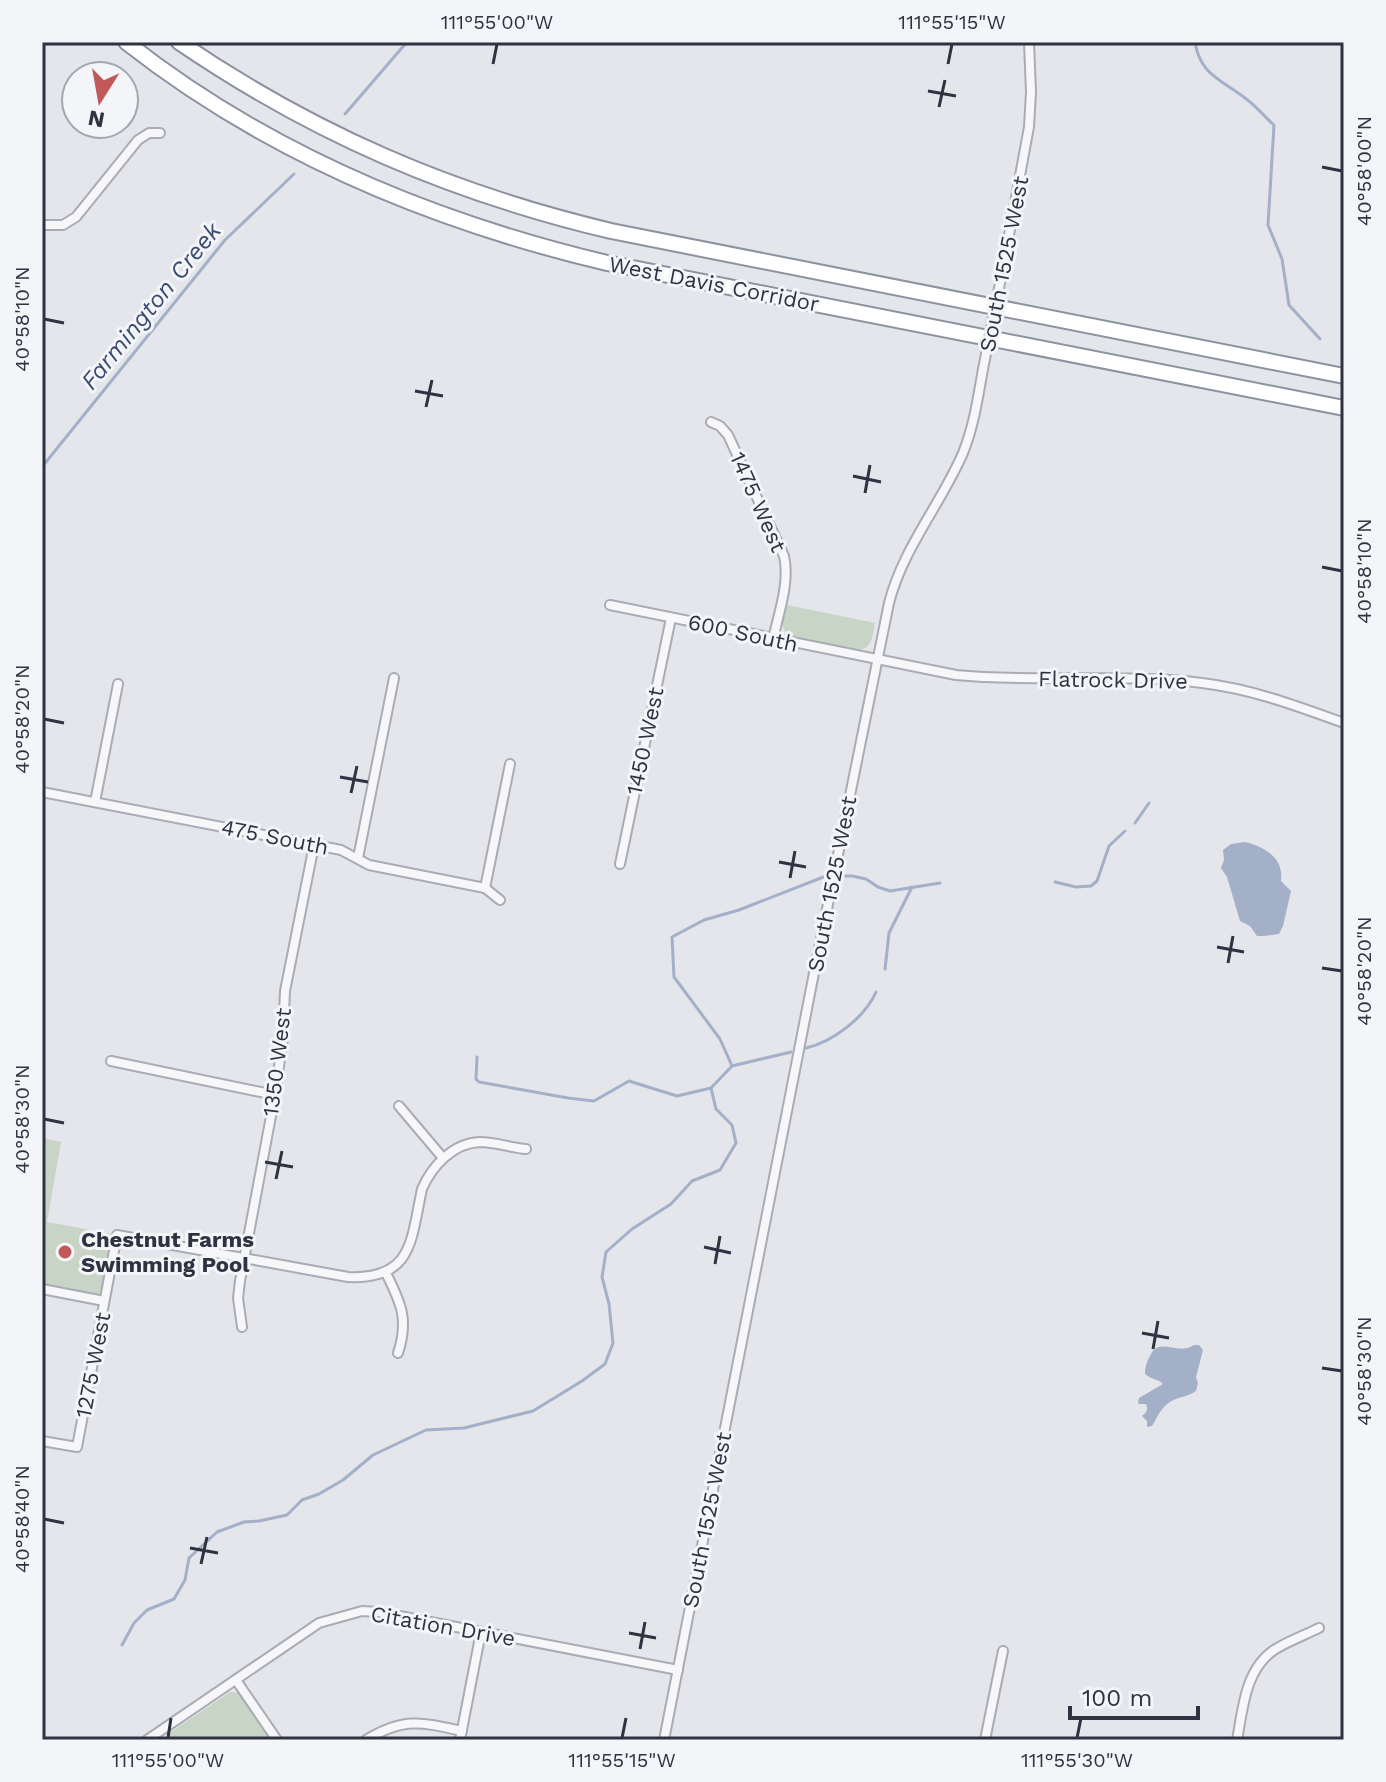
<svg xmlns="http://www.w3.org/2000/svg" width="1386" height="1782" viewBox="0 0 1386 1782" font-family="'Work Sans',sans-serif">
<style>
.green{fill:#c8d4c6}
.water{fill:#a4b0c7}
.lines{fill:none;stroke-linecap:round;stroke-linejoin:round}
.stream{stroke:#a4b0c7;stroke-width:3}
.minor-casing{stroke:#aaacb5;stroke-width:12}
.motorway-casing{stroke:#8d92a0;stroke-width:18}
.minor{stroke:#f7f7f9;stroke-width:8}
.motorway{stroke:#fff;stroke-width:14}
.minor-bridge-casing{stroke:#aaacb5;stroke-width:12;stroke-linecap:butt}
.minor-bridge{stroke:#f7f7f9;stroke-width:8}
.ticks{fill:none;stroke:#2e3241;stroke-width:3}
.poi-dot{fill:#c15859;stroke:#f4f5f8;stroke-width:3}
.labels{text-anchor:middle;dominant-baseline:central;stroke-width:6;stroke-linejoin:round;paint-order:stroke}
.street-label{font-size:22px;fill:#2e3241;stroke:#f4f5f8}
.poi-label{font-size:22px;font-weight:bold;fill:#2e3241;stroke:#f4f5f8;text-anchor:start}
.water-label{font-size:24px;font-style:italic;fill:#3c4c71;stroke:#f4f5f8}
.neatline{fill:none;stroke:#2e3241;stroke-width:3}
.ticks-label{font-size:20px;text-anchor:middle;fill:#2e3241}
</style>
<rect width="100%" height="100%" fill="#e4e6eb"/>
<g class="green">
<path d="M787,605L875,623C873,634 873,647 860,650L790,636C778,628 784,616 787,605Z"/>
<path d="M42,1138L61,1142L47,1222L117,1235L104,1301L42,1289Z"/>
<path d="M230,1692L241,1693L273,1740H165L168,1734Z"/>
</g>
<g class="water">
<path d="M1245,842C1265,847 1284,858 1281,881L1291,891L1283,926L1279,934L1263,936H1257L1250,926L1240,921L1227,877L1221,868L1224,860L1223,850L1231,844Z"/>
<path d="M1194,1345H1199L1203,1350L1196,1377L1198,1383L1196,1391C1188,1396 1184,1396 1176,1399C1163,1403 1158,1416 1152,1426L1147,1427V1421L1142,1416C1147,1412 1148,1410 1146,1404H1138L1139,1398L1163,1384C1159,1379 1152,1380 1145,1374C1145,1366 1147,1361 1151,1354C1160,1337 1178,1356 1194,1345Z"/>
</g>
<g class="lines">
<g class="stream">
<path d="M1195,42C1200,75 1222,80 1245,98C1255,105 1264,116 1274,125L1268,225L1282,259L1289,305L1320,339"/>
<path d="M345,114L407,42"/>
<path d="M42,467L225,240L294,174"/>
<path d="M1135,823L1149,803"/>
<path d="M841,876H852L866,879L878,887L890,891L940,883"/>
<path d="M1055,882L1076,887L1091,886L1097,881L1109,846L1125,831"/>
<path d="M885,969L889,933L912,887"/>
<path d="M806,1048C833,1042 865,1017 876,992"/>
<path d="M477,1057L476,1079L479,1082L568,1098L594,1101L629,1081L677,1096L711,1088"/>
<path d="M732,1066L720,1039L674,977L672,937L704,920L739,910L826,876"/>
<path d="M122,1645L134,1623L147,1610L174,1599L185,1580L189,1558L217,1532L244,1522L259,1521L287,1515L302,1500L319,1494L343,1480L373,1455L426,1430L464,1428L533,1411L582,1381L605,1364L613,1343L609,1304L602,1277L606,1252L632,1229L671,1204L692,1181L720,1170L736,1143L732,1125L716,1109L711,1088L732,1066L791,1052"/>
</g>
<defs>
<g id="minor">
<path d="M42,225H63L76,217L138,140L149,133H160"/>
<path d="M1001,278L1029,127L1031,92L1029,42"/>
<path d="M711,422L720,426L728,435L784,556C790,582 779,612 773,639"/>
<path d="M610,605L956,675C1038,683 1121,673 1202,683C1252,689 1297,706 1344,723"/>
<path d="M42,792L341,850L369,865L485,888L500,900"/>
<path d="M95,802L118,684"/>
<path d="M358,858L394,678"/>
<path d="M620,864L671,618"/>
<path d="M485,888L510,764"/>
<path d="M111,1061L275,1095"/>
<path d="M399,1106L443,1158"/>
<path d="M386,1273C401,1303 409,1320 398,1353"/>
<path d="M42,1289L104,1301"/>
<path d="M242,1327L238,1298L240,1281L275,1095L283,1038L285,991L314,845"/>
<path d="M42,1441L77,1447L117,1235L348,1277C413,1280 411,1240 422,1189C432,1166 453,1143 480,1142C496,1142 511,1148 526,1149"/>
<path d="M236,1680L277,1740"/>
<path d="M147,1740L319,1623L362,1611L379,1612L678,1670"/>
<path d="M366,1740C404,1717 421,1722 462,1731"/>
<path d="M460,1740L481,1632"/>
<path d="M664,1740L814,973L889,603C903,548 941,504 963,453C974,426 978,397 983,369"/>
<path d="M985,1740L1003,1651"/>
<path d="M1237,1740C1243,1708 1245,1670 1274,1650C1288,1641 1305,1635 1319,1628"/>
</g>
<g id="motorway">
<path d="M126,42C267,153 434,222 607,263L1344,408"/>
<path d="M179,42C314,134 451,193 611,231L1344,376"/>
</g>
</defs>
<use href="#minor" class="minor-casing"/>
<use href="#motorway" class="motorway-casing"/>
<use href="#minor" class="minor"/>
<use href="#motorway" class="motorway"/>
<defs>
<path id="minor-bridge" d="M983,369L1001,278"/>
</defs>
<use href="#minor-bridge" class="minor-bridge-casing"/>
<use href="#minor-bridge" class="minor-bridge"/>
</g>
<path class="ticks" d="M493,64L497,44M948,64L952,44M928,91L956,96M939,107L945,80M1322,167L1342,171M44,319L64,323M415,391L443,396M426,407L432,380M853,476L881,482M865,493L870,465M1322,567L1342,571M44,719L64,723M340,777L368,782M351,793L357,766M779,862L806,867M790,878L795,851M1217,947L1244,952M1228,963L1233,936M1322,968L1342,971M44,1119L64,1123M265,1162L293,1167M276,1179L282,1151M704,1247L731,1253M715,1264L720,1236M1142,1333L1169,1338M1153,1349L1158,1321M1322,1368L1342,1371M44,1519L64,1523M190,1548L218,1553M201,1564L207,1537M629,1633L656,1638M640,1649L645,1622M168,1738L171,1718M622,1738L626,1718M1077,1738L1081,1718"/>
<circle class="poi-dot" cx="65" cy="1252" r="8"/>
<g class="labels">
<g class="street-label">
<text transform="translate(1004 264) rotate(-79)">South 1525 West</text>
<text transform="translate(714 284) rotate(11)">West Davis Corridor</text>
<text transform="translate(758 502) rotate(66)">1475 West</text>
<text transform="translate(743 633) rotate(12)">600 South</text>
<text transform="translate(1113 680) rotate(1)">Flatrock Drive</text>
<text transform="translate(645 741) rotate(-78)">1450 West</text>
<text transform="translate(275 837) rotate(11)">475 South</text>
<text transform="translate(832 884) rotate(-79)">South 1525 West</text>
<text transform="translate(277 1062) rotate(-83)">1350 West</text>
<text transform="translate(93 1365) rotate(-79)">1275 West</text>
<text transform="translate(707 1520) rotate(-79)">South 1525 West</text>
<text transform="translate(443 1626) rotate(10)">Citation Drive</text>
</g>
<g class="poi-label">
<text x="81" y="1239">Chestnut Farms<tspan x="81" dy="25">Swimming Pool</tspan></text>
</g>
<g class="water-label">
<text transform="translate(151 306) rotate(-51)">Farmington Creek</text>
</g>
</g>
<rect width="1386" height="1782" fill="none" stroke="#f4f5f8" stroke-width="88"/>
<g transform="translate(100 100) rotate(191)"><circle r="38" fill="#f4f5f8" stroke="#a5a7af" stroke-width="2"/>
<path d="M0-6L14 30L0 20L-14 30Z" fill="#c15859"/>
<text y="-12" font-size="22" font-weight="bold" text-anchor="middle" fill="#2e3241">N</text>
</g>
<path d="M1070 1706v12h128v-12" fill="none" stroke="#2e3241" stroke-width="4"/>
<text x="1082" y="1706" font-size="24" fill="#2e3241" stroke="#f4f5f8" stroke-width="6" paint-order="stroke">100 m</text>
<rect x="44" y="44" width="1298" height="1694" class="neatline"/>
<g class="ticks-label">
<text x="497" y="29">111°55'00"W</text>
<text x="952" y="29">111°55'15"W</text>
<text transform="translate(1364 171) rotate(-90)" y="7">40°58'00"N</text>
<text transform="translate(22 319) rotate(-90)" y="7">40°58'10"N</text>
<text transform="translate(1364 571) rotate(-90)" y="7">40°58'10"N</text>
<text transform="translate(22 719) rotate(-90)" y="7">40°58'20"N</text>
<text transform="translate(1364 971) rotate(-90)" y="7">40°58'20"N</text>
<text transform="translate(22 1119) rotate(-90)" y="7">40°58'30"N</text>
<text transform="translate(1364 1371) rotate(-90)" y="7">40°58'30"N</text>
<text transform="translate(22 1519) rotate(-90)" y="7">40°58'40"N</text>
<text x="168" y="1767">111°55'00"W</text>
<text x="622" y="1767">111°55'15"W</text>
<text x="1077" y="1767">111°55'30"W</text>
</g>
</svg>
